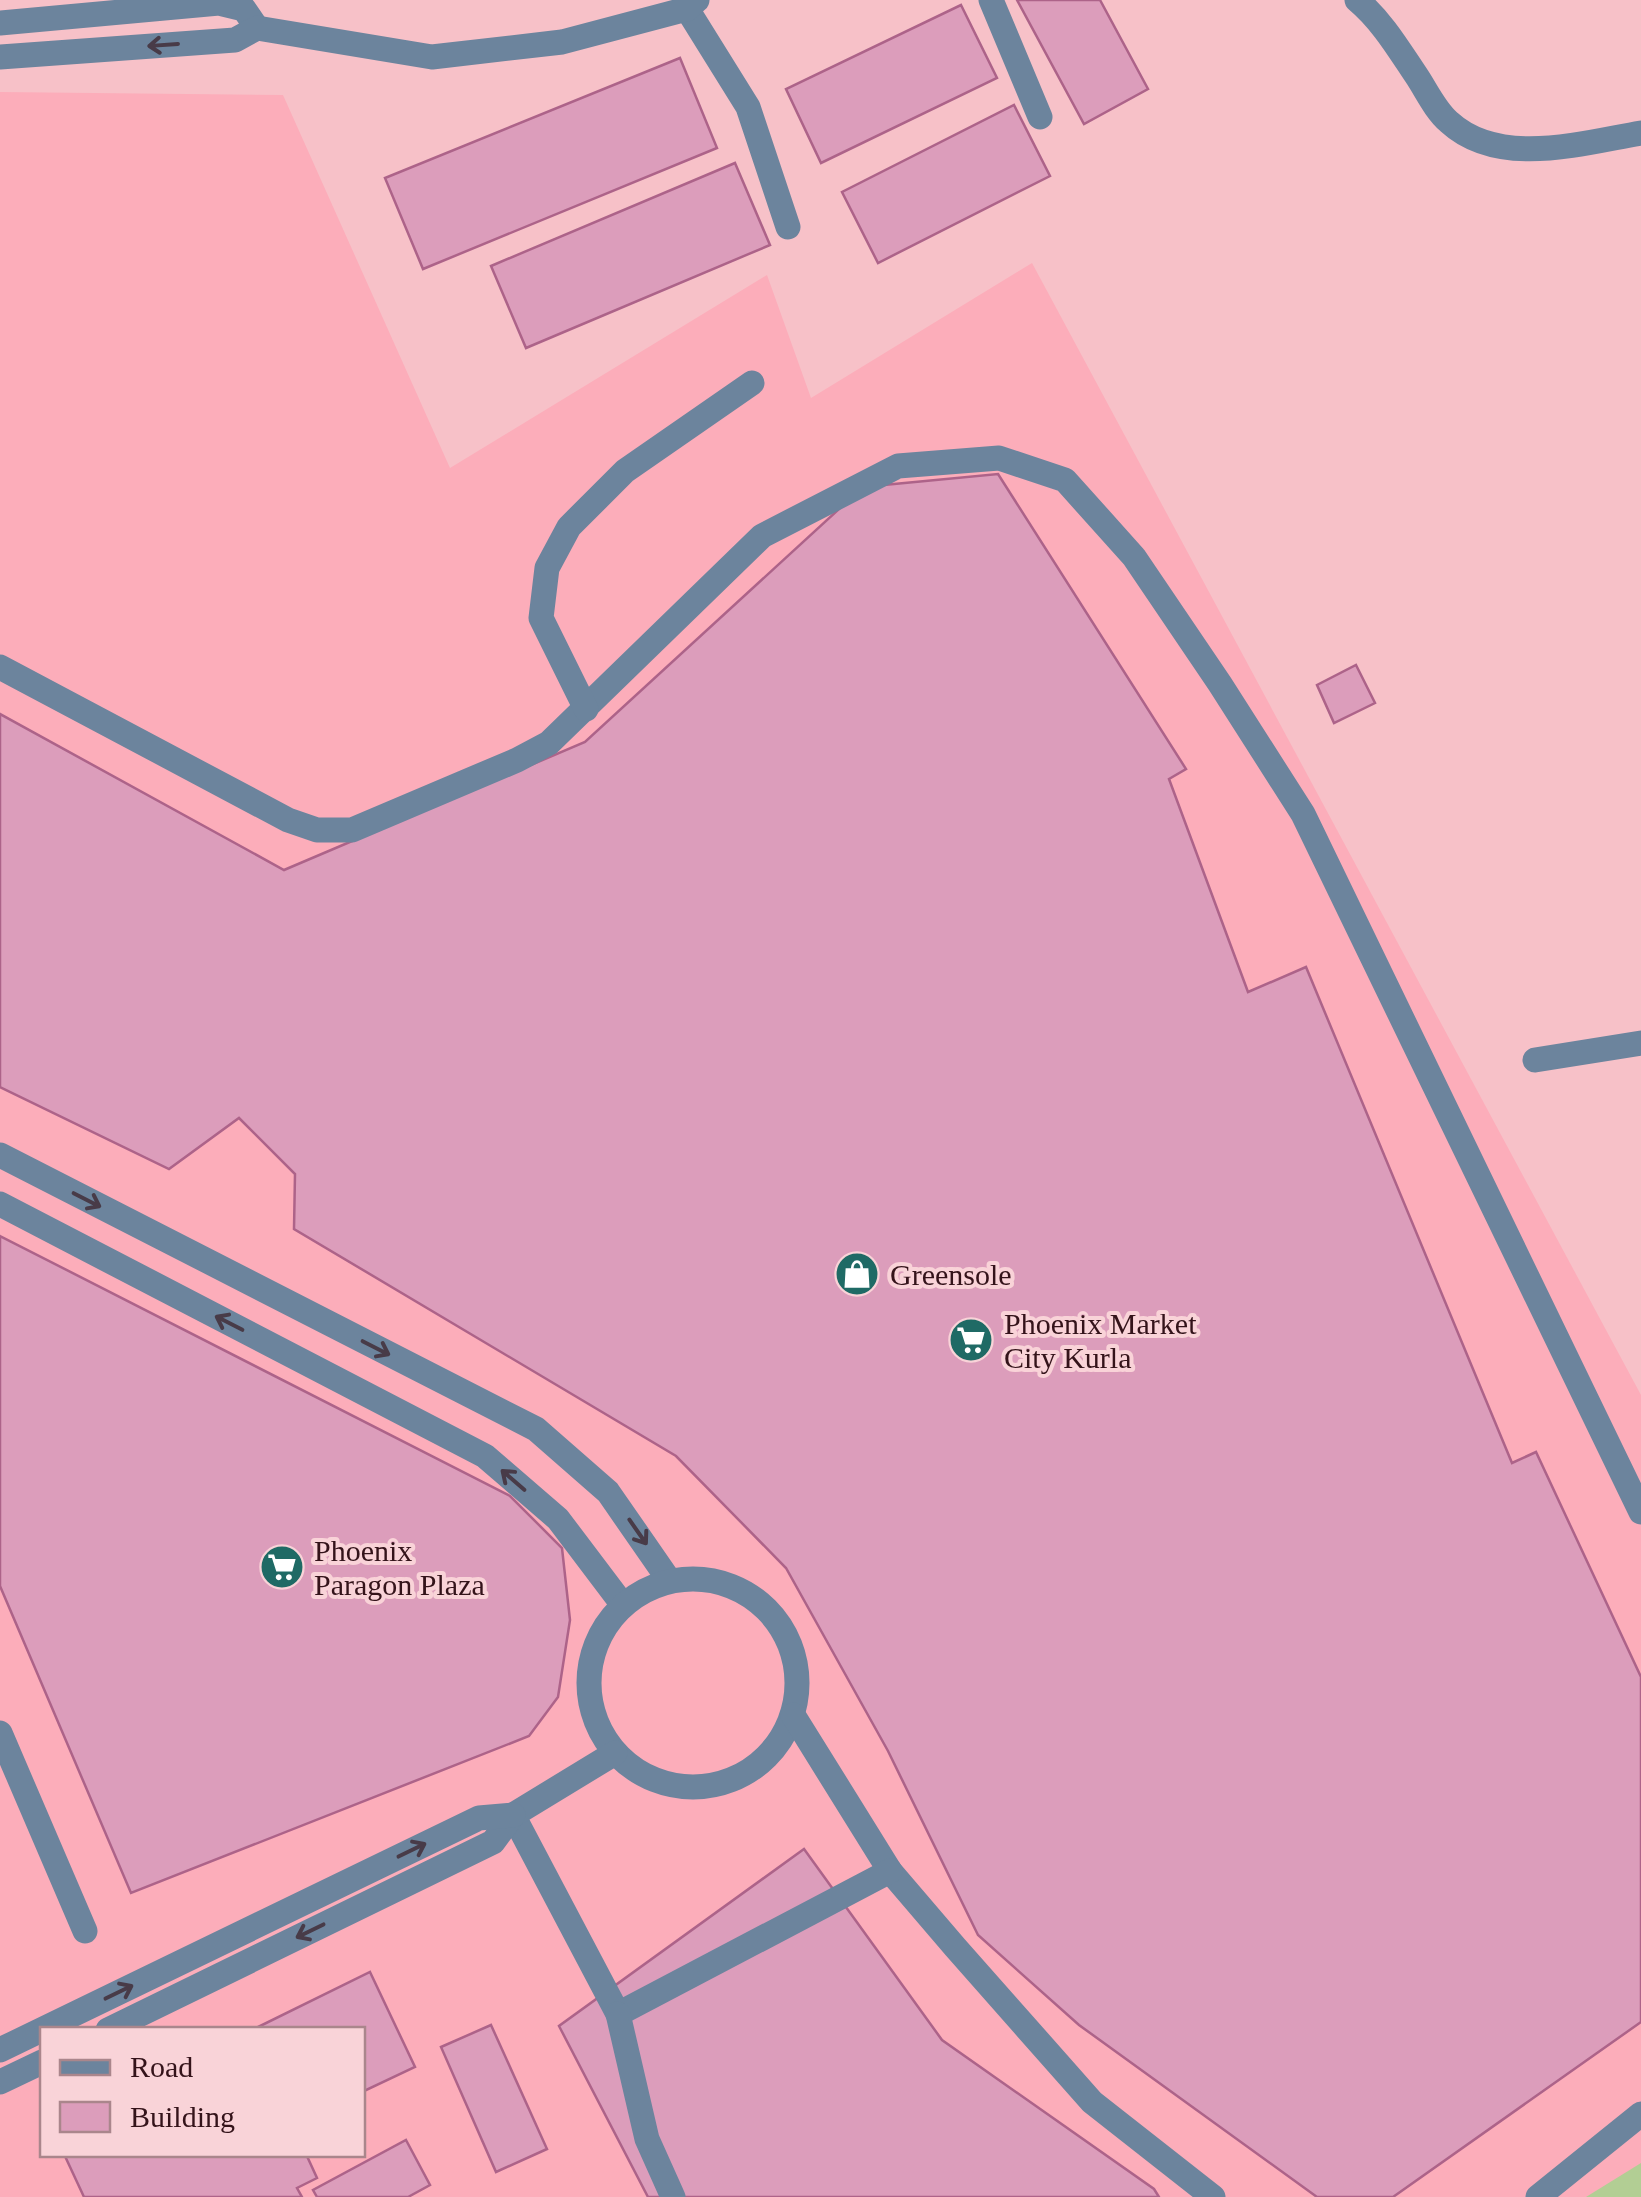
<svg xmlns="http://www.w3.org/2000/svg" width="1641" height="2197" viewBox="0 0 1641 2197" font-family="Georgia,serif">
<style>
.built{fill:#fcadba;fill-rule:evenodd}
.green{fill:#b2ce94}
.building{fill:#dc9dbb;stroke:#ad6389;stroke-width:2.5}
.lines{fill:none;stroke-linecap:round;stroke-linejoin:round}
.minor{stroke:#6c849d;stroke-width:25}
.oneway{stroke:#483b48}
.labels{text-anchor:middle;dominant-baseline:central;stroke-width:8;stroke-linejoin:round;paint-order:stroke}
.poi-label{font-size:30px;fill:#34131a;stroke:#f9d3d8;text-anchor:start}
</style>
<rect width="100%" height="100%" fill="#f7c1c8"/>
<path class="built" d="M0,92L283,95L450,468L767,275L811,398L1032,263L1641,1395V2197H0ZM42,2030H362V2154H42Z"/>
<path class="green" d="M1641,2163V2197H1586Z"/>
<g class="building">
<path d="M1017,0H1100L1148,89L1084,124Z"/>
<path d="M961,5L997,78L821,163L786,89Z"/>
<path d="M680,58L717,148L423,269L385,178Z"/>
<path d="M1014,105L1050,176L878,263L842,192Z"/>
<path d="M735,163L770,245L526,348L491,266Z"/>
<path d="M998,474L1186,769L1169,779L1248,992L1306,967L1512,1463L1536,1452L1641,1677V2022L1393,2197H1317L1079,2025L978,1935L888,1751L786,1568L676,1456L294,1229L295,1174L239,1118L169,1169L0,1087V714L284,870L585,742L863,487Z"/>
<path d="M1356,665L1375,703L1334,723L1317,685Z"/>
<path d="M0,1236L510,1496L562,1548L570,1620L558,1697L529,1736L131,1893L0,1586Z"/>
<path d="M804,1849L942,2040L1154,2189L1159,2197H648L559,2026Z"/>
<path d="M370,1972L415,2067L362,2092V2030H252Z"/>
<path d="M491,2025L547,2149L496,2172L441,2047Z"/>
<path d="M406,2140L430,2185L408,2197H317L313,2190Z"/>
<path d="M64,2154H306L317,2178L297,2188L302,2197H84Z"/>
</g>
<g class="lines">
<g class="minor">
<path d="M991,0L1040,117"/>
<path d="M1357,0C1383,22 1399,50 1418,78C1427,92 1436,111 1449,122C1499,168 1582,143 1641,133"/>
<path d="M687,9L748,107L788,227"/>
<path d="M0,23L219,3L244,9L257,28"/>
<path d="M0,57L235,40L257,28L432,57L562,42L687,9L697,0"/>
<path d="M0,667L288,820L317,830H352L517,760L549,743L762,536L898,466L999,458L1065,480L1134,557L1220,684L1303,814L1641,1512"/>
<path d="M586,709L541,618L547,568L569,527L625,471L752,383"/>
<path d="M1535,1060L1641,1043"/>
<path d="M0,1155L536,1429L608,1492L669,1580"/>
<path d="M0,1204L485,1456L558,1519L623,1605"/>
<circle cx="693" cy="1683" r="104"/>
<path d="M793,1715L890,1871L955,1947L1092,2102L1213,2197"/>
<path d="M0,1733L85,1931"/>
<path d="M513,1815L618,2014L890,1871"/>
<path d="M618,2014L647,2139L673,2197"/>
<path d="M108,2030L493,1842L513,1815L615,1753"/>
<path d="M0,2050L479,1818L513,1815"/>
<path d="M0,2082L42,2062"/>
<path d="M1538,2197L1641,2114"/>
</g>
</g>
<defs><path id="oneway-shaft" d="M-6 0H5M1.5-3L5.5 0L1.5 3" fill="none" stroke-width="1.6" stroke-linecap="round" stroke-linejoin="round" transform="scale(2.5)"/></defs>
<g class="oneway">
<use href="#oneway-shaft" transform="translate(163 45) rotate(176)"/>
<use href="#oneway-shaft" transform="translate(87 1200) rotate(27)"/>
<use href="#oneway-shaft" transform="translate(229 1323) rotate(-153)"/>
<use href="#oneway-shaft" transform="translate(376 1348) rotate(27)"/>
<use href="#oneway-shaft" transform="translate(513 1480) rotate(-139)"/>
<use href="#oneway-shaft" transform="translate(638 1532) rotate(55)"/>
<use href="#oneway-shaft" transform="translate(412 1850) rotate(-26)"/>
<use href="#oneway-shaft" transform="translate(310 1931) rotate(154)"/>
<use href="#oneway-shaft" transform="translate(119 1992) rotate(-26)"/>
</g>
<defs>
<symbol id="shop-disc" viewBox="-11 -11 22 22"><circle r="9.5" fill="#1f6a65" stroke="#f9d3d8"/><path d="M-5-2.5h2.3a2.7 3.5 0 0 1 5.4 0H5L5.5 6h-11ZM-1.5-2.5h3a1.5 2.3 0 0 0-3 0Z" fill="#fff"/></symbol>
<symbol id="supermarket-disc" viewBox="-11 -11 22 22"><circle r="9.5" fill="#1f6a65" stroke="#f9d3d8"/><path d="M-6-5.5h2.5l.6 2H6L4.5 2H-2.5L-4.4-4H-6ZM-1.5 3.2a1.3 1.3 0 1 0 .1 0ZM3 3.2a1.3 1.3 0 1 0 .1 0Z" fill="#fff"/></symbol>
</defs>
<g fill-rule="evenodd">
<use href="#shop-disc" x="832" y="1249" width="50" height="50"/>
<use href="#supermarket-disc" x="946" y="1315" width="50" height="50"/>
<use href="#supermarket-disc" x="257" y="1542" width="50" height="50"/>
</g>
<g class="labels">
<g class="poi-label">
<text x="890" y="1274">Greensole</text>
<text x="1004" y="1323">Phoenix Market<tspan x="1004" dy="34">City Kurla</tspan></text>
<text x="314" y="1550">Phoenix<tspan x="314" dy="34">Paragon Plaza</tspan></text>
</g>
</g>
<rect x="40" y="2027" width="325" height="130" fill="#f9d3d8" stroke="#aa868c" stroke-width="2.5"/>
<rect x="60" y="2060" width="50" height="15" fill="#6c849d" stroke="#aa868c" stroke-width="2.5"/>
<text x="130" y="2077" font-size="30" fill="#34131a">Road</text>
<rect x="60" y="2102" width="50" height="30" fill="#dc9dbb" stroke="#aa868c" stroke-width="2.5"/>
<text x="130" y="2127" font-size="30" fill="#34131a">Building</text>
</svg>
